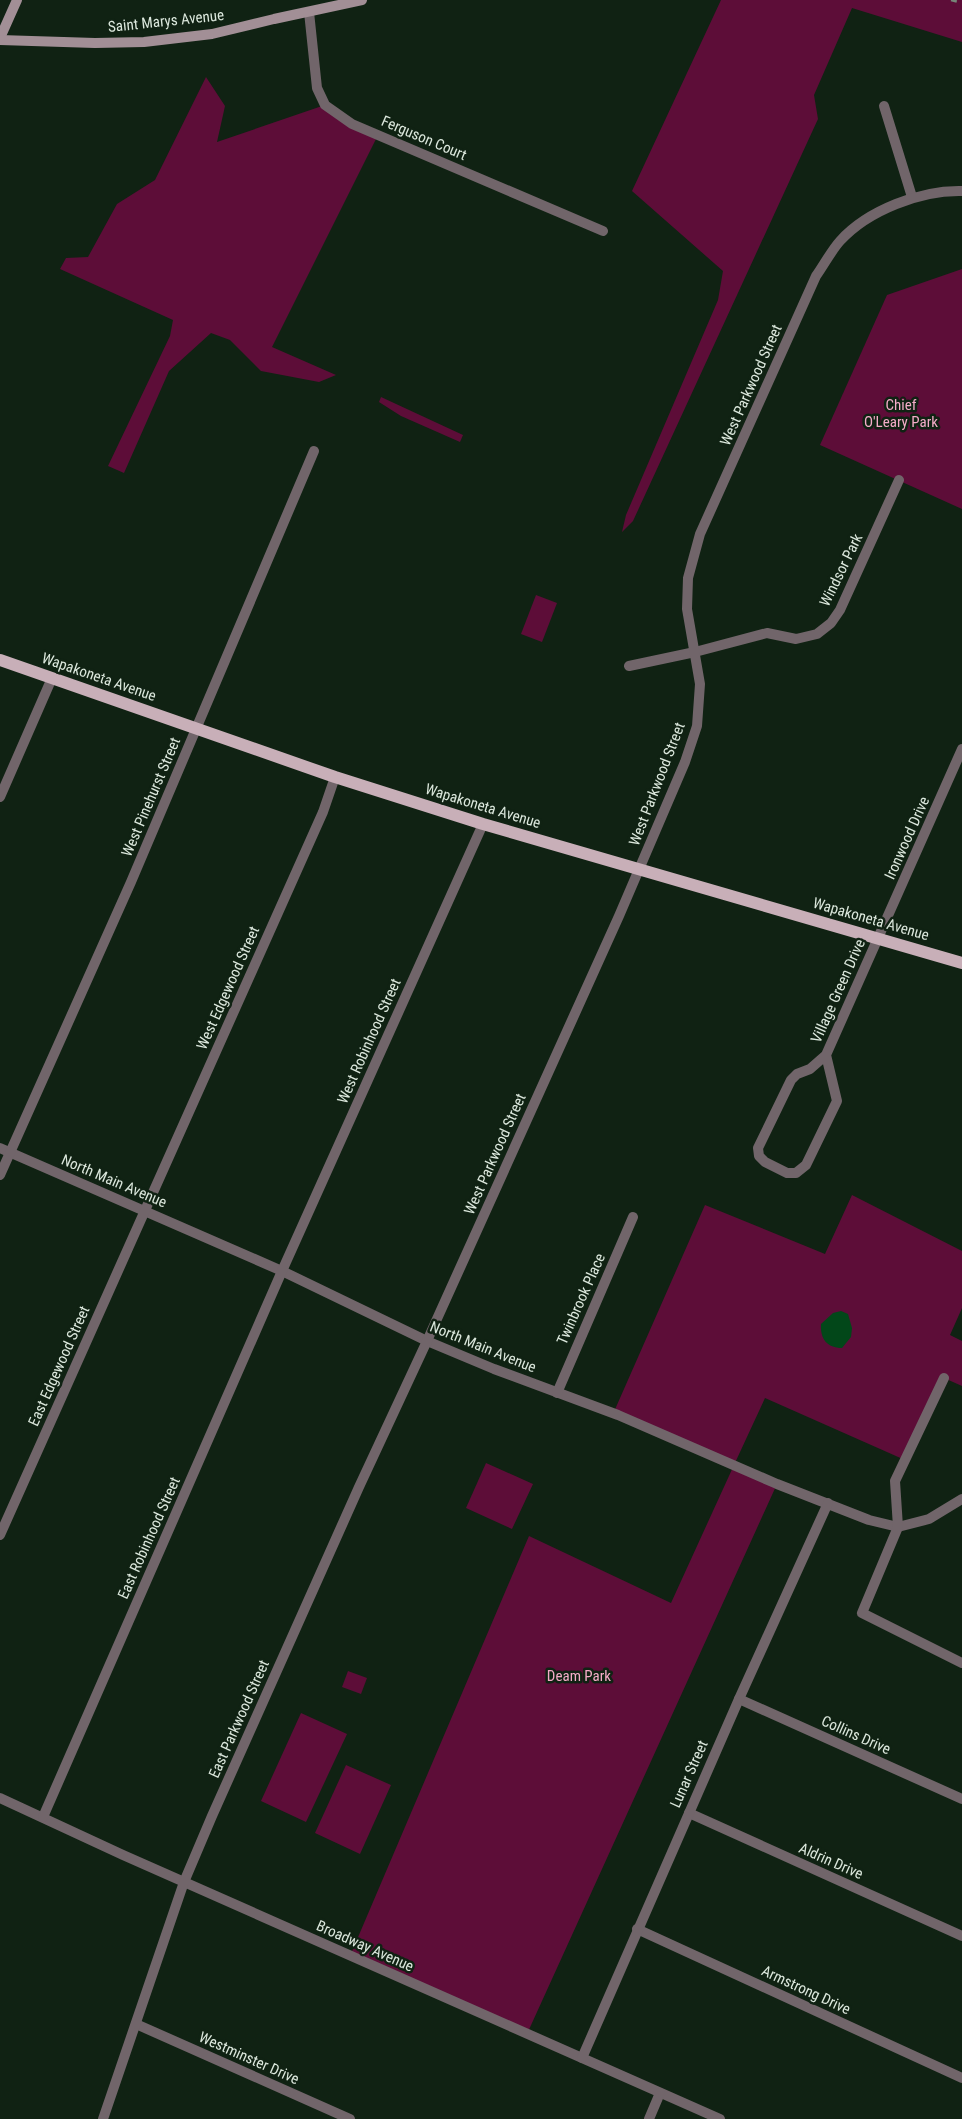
<svg xmlns="http://www.w3.org/2000/svg" width="962" height="2119" viewBox="0 0 962 2119" font-family="'Roboto Condensed',sans-serif">
<style>
.green{fill:#5d0d38}
.water{fill:#024719}
.lines{fill:none;stroke-linecap:round;stroke-linejoin:round}
.street{stroke:#71656a;stroke-width:10}
.secondary{stroke:#a28f96;stroke-width:10}
.primary{stroke:#c8afb8;stroke-width:12}
.rail{stroke:#778679;stroke-width:2.5;stroke-dasharray:6 6;stroke-linecap:butt}
.labels{text-anchor:middle;dominant-baseline:central;stroke-width:5;stroke-linejoin:round;paint-order:stroke}
.street-label{font-size:15px;fill:#dce8dd;stroke:#102213}
.park-label{font-size:15px;fill:#f5acc9;stroke:#102213}
</style>
<rect width="100%" height="100%" fill="#102213"/>
<g class="green">
<path d="M721,0H962V42L852,8L814,95L818,119L633,521L622,532L626,515L718,300L723,271L632,191Z"/>
<path d="M206,77L225,106L217,142L325,105L378,135L272,347L336,375L319,382L261,371L230,340L211,333L169,371L124,473L108,466L170,336L173,320L60,269L66,258L88,257L117,204L155,180Z"/>
<path d="M962,269V509L820,445L887,295Z"/>
<path d="M381,397L463,435L460,442L401,416L379,402Z"/>
<path d="M536,595L557,603L542,642L521,634Z"/>
<path d="M852,1195L962,1251V1308L950,1335L962,1341V1386L944,1378L905,1460L765,1398L734,1465L777,1484L527,2034L350,1956L529,1536L671,1603L734,1465L613,1414L705,1205L825,1254Z"/>
<path d="M486,1463L533,1484L512,1529L466,1508Z"/>
<path d="M348,1671L367,1678L361,1694L342,1687Z"/>
<path d="M301,1713L347,1734L306,1822L261,1801Z"/>
<path d="M346,1765L391,1785L360,1854L315,1833Z"/>
</g>
<path class="water" d="M841,1311L848,1314L852,1328L851,1337L842,1348C827,1348 820,1339 821,1324L833,1313Z"/>
<g class="lines">
<g class="street">
<path d="M309,12L317,88L325,105L352,124L603,231"/>
<path d="M884,106L912,197"/>
<path d="M629,666L695,652L767,633L796,639L817,634L831,623L840,610L899,480"/>
<path d="M0,797L52,678"/>
<path d="M826,1055L837,1101L806,1165L796,1173H787L765,1162L759,1156L758,1148L791,1080L797,1074L810,1069L826,1055L962,749"/>
<path d="M0,1148L282,1271L427,1341L494,1369L618,1415L777,1484L869,1520L898,1527L929,1519L962,1499"/>
<path d="M0,1175L131,882L314,451"/>
<path d="M944,1378L895,1481L898,1527L862,1613L962,1663"/>
<path d="M557,1393L633,1217"/>
<path d="M0,1535L323,812L335,777"/>
<path d="M739,1699L962,1799"/>
<path d="M0,1798L123,1855L720,2119"/>
<path d="M689,1813L962,1936"/>
<path d="M43,1817L282,1271L483,824"/>
<path d="M637,1929L962,2078"/>
<path d="M136,2024L350,2119"/>
<path d="M582,2058L739,1699L828,1503"/>
<path d="M103,2119L184,1882L212,1816L359,1487L427,1341L619,916L685,762L697,726L700,684L687,609L688,578L700,534L816,276C824,265 831,251 840,241C868,210 921,190 962,191"/>
<path d="M649,2119L660,2093"/>
</g>
<g class="secondary">
<path d="M0,38L17,0"/>
<path d="M0,40L95,43L144,42L212,34L274,19L362,0"/>
</g>
<path class="primary" d="M0,660L335,777L483,824L962,963"/>
<path class="rail" d="M951,0L962,3"/>
</g>
<g class="labels">
<g class="street-label">
<text transform="translate(166 21) rotate(-6)">Saint Marys Avenue</text>
<text transform="translate(424 138) rotate(23)">Ferguson Court</text>
<text transform="translate(751 385) rotate(-66)">West Parkwood Street</text>
<text transform="translate(841 570) rotate(-64)">Windsor Park</text>
<text transform="translate(99 677) rotate(19)">Wapakoneta Avenue</text>
<text transform="translate(657 784) rotate(-69)">West Parkwood Street</text>
<text transform="translate(151 797) rotate(-67)">West Pinehurst Street</text>
<text transform="translate(483 806) rotate(17)">Wapakoneta Avenue</text>
<text transform="translate(907 838) rotate(-66)">Ironwood Drive</text>
<text transform="translate(871 919) rotate(16)">Wapakoneta Avenue</text>
<text transform="translate(228 988) rotate(-66)">West Edgewood Street</text>
<text transform="translate(838 991) rotate(-66)">Village Green Drive</text>
<text transform="translate(369 1041) rotate(-66)">West Robinhood Street</text>
<text transform="translate(495 1154) rotate(-66)">West Parkwood Street</text>
<text transform="translate(114 1181) rotate(23)">North Main Avenue</text>
<text transform="translate(581 1299) rotate(-66)">Twinbrook Place</text>
<text transform="translate(483 1347) rotate(22)">North Main Avenue</text>
<text transform="translate(59 1366) rotate(-66)">East Edgewood Street</text>
<text transform="translate(149 1538) rotate(-66)">East Robinhood Street</text>
<text transform="translate(239 1719) rotate(-66)">East Parkwood Street</text>
<text transform="translate(856 1735) rotate(24)">Collins Drive</text>
<text transform="translate(689 1774) rotate(-66)">Lunar Street</text>
<text transform="translate(831 1861) rotate(24)">Aldrin Drive</text>
<text transform="translate(365 1946) rotate(24)">Broadway Avenue</text>
<text transform="translate(806 1990) rotate(25)">Armstrong Drive</text>
<text transform="translate(249 2058) rotate(24)">Westminster Drive</text>
</g>
<g class="park-label">
<text x="901" y="405">Chief<tspan x="901" dy="17">O'Leary Park</tspan></text>
<text x="579" y="1676">Deam Park</text>
</g>
</g>
</svg>
